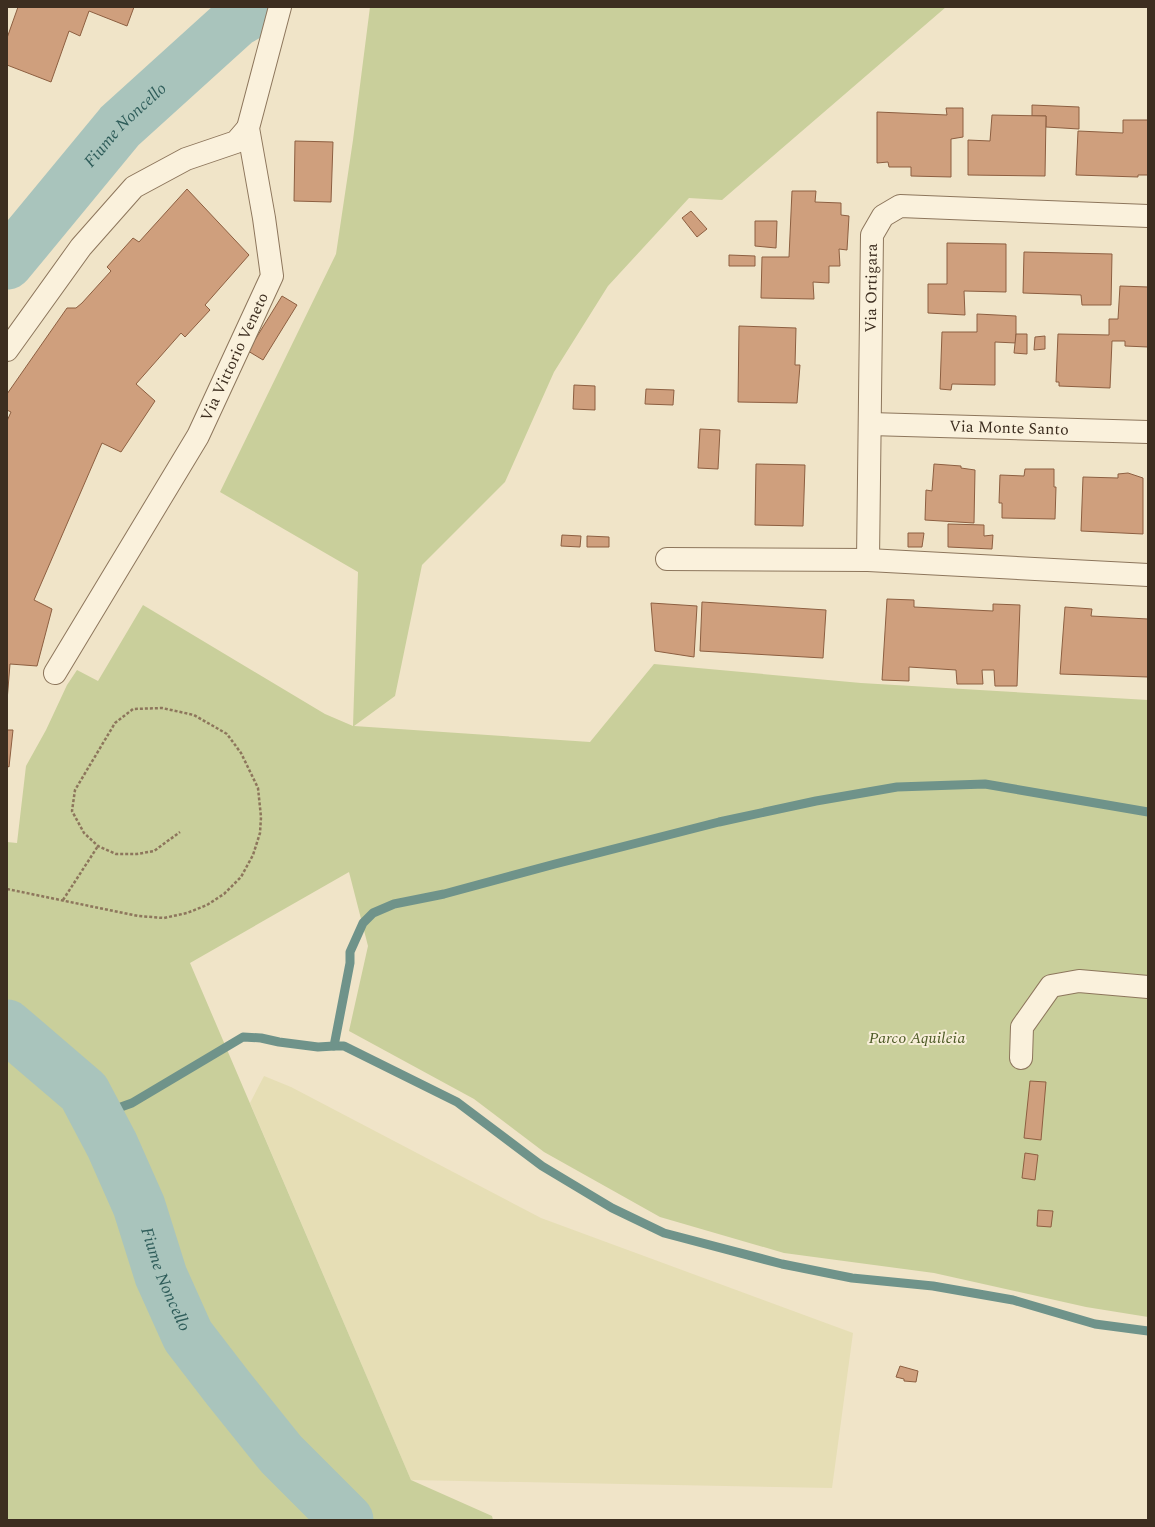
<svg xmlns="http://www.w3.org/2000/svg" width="1155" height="1527" viewBox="0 0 1155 1527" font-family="Spectral,serif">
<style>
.farmland{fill:#e6deb5}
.green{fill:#c9cf9b}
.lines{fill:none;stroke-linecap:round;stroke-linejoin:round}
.stream{stroke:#6f938a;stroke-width:9}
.river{stroke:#a9c4bc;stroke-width:53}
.building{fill:#cf9f7d;stroke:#8d5f41}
.minor-casing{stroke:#8d765c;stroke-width:24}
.path{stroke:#8d765c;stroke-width:2.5;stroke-dasharray:3 2;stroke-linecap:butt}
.minor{stroke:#faf1dc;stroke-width:22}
.labels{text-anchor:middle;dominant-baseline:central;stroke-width:4;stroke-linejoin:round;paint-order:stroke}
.street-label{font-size:16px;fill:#3d2e20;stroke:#f7eed8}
.park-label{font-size:16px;font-style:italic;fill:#4d5a26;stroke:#f7eed8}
.water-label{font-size:17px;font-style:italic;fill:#2f5d5a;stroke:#f7eed8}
</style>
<rect width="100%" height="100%" fill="#f0e4c8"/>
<path class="farmland" d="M264,1076L291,1087L541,1218L853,1333L832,1488L411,1480L250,1103Z"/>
<path class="green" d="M370,7H946L722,200L689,198L608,286L554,372L505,482L422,565L395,696L354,726L590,742L654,664L861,683L1148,700V1317L1086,1307L934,1273L784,1253L660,1217L544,1152L474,1099L349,1031L368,946L349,872L190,963L411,1480L492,1516L493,1520H7V842L17,843L26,766L46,730L67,685L77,670L98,681L143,605L325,714L353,726L358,572L220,492L336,254L353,140Z"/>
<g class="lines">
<g class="stream">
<path d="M334,1046H344L457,1102L542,1166L612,1208L664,1233L782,1264L852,1278L933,1286L1013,1300L1095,1324L1148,1331"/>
<path d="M96,1116L132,1103L243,1037L261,1038L279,1042L318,1047L334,1046L350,963V952L363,923L373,913L394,904L444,894L555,864L719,822L816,801L897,787L985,784L1148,812"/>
</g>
<g class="river">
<path id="s1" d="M7,263L120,126L236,21L261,7"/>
<path id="s2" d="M7,1026L84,1092L112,1145L139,1206L161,1276L188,1336L228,1388L281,1454L347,1520"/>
</g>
</g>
<g class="building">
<path d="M18,7H134L127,26L89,11L80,36L69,31L51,82L7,65V38Z"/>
<path d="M1032,105L1079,107V129L1046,127V116H1032Z"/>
<path d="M946,108H963V137L951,139V177L911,176V167H889L888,162L877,163V112L947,115Z"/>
<path d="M992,115L1046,116L1045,176L968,175V140L990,141Z"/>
<path d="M1123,120H1148V175H1138V177L1076,175L1078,131L1123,133Z"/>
<path d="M295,141L333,142L331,202L294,201Z"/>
<path d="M187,189L249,255L205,305L210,310L185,337L181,333L136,384L155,401L121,452L102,443L34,600L52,609L37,666L10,664L7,701V421L11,412L7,410V394L67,308H76L82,303L111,271L107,267L133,238L139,242Z"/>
<path d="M792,191H816L815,202L841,203V215L849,216L847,250L839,249L840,266H829V283L813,282L814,299L761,298L762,257H789Z"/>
<path d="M691,211L707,229L697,237L682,218Z"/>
<path d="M755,221H777L776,248L755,246Z"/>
<path d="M947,243L1006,244V292L964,291L965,315L928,313V284H947Z"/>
<path d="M1024,252L1112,254L1111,305H1082L1081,295L1023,293Z"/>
<path d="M729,255L755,256V266H729Z"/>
<path d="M1148,274V347L1125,346V341H1112L1110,388L1059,386V382H1056L1058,334L1109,335V319H1118L1120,286L1148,287Z"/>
<path d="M282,296L297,305L263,360L248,351Z"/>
<path d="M977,314L1016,316V343L995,342V385L952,384L951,390L940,389L942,332H977Z"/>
<path d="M739,326L796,328L795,365H800L797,403L738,402Z"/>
<path d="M1016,334H1027V354L1014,353Z"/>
<path d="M1045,336V349L1034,350L1035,337Z"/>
<path d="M574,385L595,386V410L573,409Z"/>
<path d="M646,389L674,390L673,405L645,404Z"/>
<path d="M700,429L720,430L718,469L698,468Z"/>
<path d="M756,464L805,465L803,526L755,525Z"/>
<path d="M934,464L961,466V468L975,470L974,523L925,520L926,490L932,491Z"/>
<path d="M1025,469H1054V487H1056L1055,519L1002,518V503H999L1000,475L1024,476Z"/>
<path d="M1128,473L1143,478V534L1081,531L1083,477L1118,478V474Z"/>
<path d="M948,524L984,525V536L993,535L992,549L948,547Z"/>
<path d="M908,533H924L922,547H908Z"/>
<path d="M562,535L581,536L580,547L561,546Z"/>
<path d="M587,536L609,537V547H587Z"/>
<path d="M887,599L914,600V607L993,611V604L1020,605L1017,686H995L994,670H982L983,684H957L956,670L909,667V681L882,680Z"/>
<path d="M702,602L826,610L823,658L700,651Z"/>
<path d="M651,603L697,606L694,657L655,651Z"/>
<path d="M1065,607L1092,609L1091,616L1148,619V677L1060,674Z"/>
<path d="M7,730H13L9,767L7,766Z"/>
<path d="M1030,1081L1046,1082L1041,1140L1024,1138Z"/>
<path d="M1025,1153L1038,1155L1035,1180L1022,1178Z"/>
<path d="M1038,1210L1053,1211L1051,1227L1037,1226Z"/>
<path d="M900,1366L918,1371L916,1382L904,1381V1379L896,1377Z"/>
</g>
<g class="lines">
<defs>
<g id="minor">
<path d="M7,350L81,247L134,187L186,159L236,142L248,128"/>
<path id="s3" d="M870,424L1148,432"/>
<path d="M667,559L868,560L1148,575"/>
<path id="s4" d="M868,560L872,235L883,216L900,206L1148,216"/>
<path id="s5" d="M55,673L198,436L272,276L264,218L248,128L280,7"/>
<path d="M1021,1058L1022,1027L1051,986L1079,981L1148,987"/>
</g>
</defs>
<use href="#minor" class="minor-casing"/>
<g class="path">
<path d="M7,889L138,916L164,918L187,913L207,905L224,894L241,877L253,855L260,833L261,817L258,788L241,753L227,734L194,715L162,708L133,709L115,723L75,790L72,811L84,833L98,846L116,854H137L154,851L180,832"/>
<path d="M63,900L98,846"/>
</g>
<use href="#minor" class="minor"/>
</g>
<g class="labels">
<g class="street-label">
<text stroke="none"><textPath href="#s4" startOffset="272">Via Ortigara</textPath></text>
<text stroke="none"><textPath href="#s5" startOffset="364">Via Vittorio Veneto</textPath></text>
<text stroke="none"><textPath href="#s3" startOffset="139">Via Monte Santo</textPath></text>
</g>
<g class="park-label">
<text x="917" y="1038">Parco Aquileia</text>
</g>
<g class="water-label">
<text stroke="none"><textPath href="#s1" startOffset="182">Fiume Noncello</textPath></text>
<text stroke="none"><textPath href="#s2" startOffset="306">Fiume Noncello</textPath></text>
</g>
</g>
<rect width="1155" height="1527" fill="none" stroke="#3d2e20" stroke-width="16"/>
</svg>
